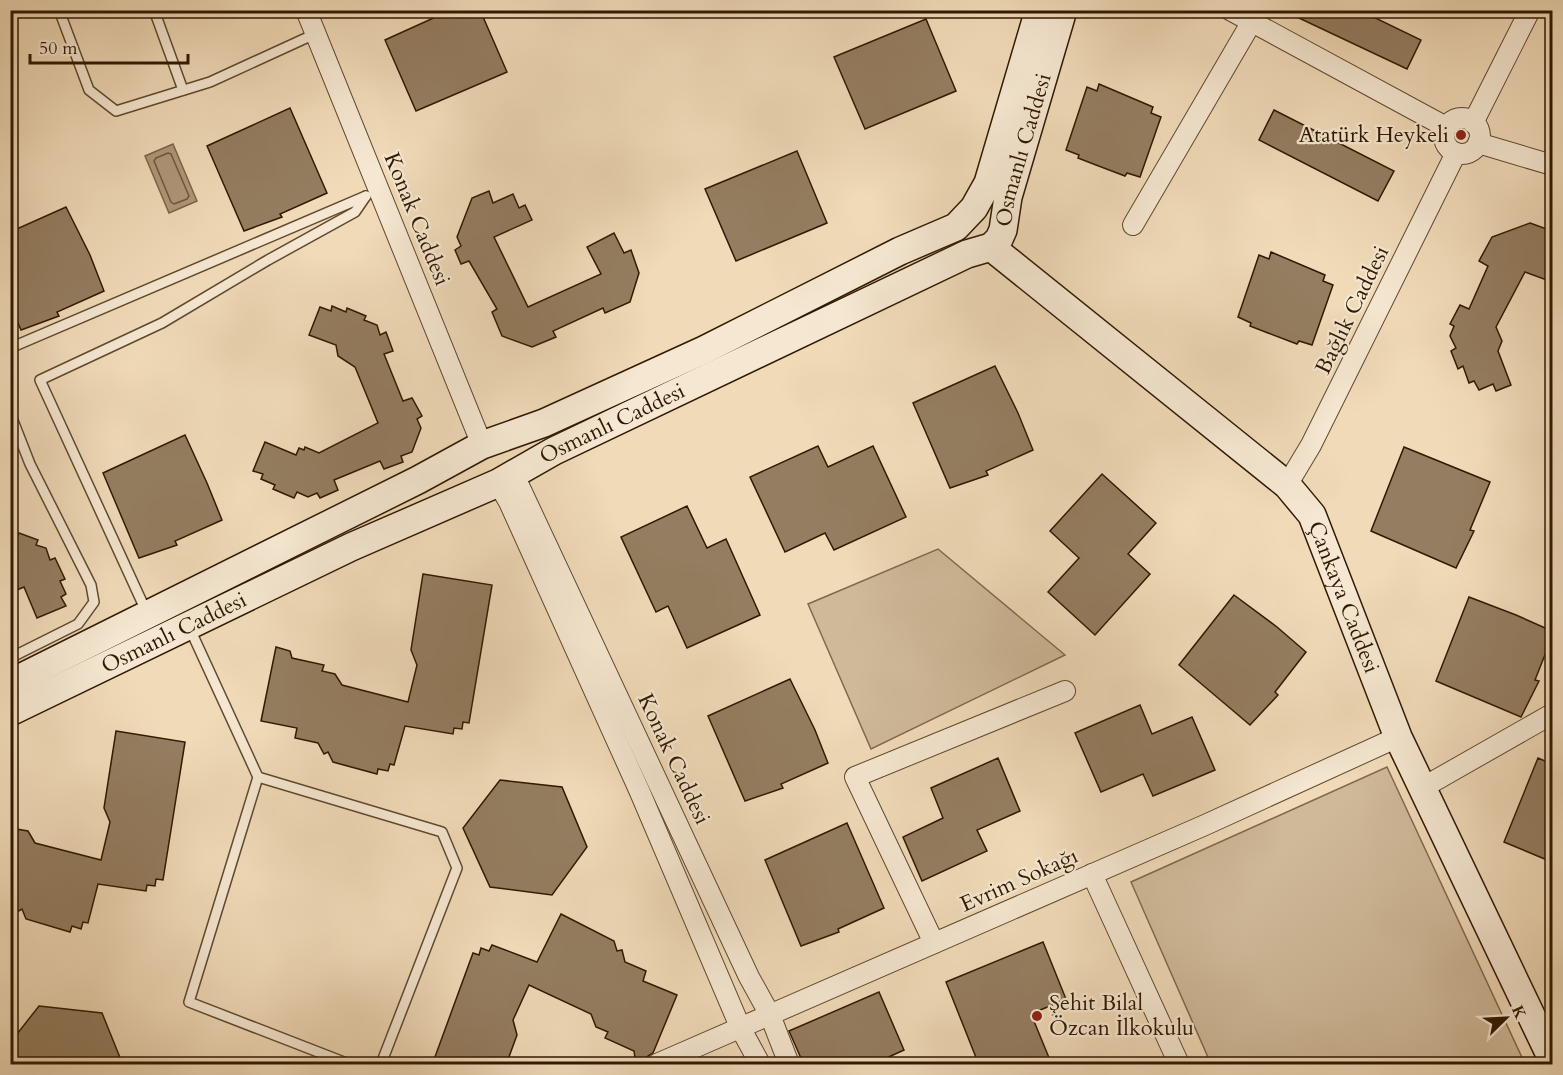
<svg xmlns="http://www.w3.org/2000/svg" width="1563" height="1075" viewBox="0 0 1563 1075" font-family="Cardo,serif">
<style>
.green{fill:#cfb999;stroke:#80694c;stroke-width:1.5}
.water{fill:#af9879;stroke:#7c6549;stroke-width:1.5}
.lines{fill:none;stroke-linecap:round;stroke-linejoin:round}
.shore{stroke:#70583c;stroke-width:1.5}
.building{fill:#947d60;stroke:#301900;stroke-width:1.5}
.service-casing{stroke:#60492e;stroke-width:12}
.minor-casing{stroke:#60492e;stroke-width:22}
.secondary-casing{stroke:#301900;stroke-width:30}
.service{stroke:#f5e7d1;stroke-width:9}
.minor{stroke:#f5e7d1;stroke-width:20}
.secondary{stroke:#f5e7d1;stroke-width:27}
.poi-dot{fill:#8f2418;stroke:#f5e7d1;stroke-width:2}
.labels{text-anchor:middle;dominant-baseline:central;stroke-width:4.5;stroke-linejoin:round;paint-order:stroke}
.poi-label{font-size:22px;fill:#301900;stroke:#f5e7d1;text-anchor:end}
.street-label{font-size:22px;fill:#301900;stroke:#f5e7d1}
</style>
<rect width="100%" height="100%" fill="#f0dab8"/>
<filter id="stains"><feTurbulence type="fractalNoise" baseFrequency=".00333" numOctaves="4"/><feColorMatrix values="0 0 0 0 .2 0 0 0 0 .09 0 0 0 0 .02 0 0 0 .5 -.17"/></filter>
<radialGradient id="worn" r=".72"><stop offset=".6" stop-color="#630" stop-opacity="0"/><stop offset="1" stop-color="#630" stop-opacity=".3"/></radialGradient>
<g class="green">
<path d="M938,549L1065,655L871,749L808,604Z"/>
<path d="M1387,767L1525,1064H1211L1131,882Z"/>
</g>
<path class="water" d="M173,144L197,201L169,213L145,156Z"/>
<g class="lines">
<path class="shore" d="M168,153L171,154L189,196L187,199L174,204L171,202L154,161L156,158Z"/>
</g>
<g class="building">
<path d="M451,10H480L507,72L416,111L385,40Z"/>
<path d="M1282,10H1359L1421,40L1407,69Z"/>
<path d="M926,19L956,91L865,129L834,57Z"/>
<path d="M1099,84L1153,107L1151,113L1161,117L1140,177L1127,173L1125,176L1096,165L1078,158L1079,155L1066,150L1087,87L1097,91Z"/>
<path d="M290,108L327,193L280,214L282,217L244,231L207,146Z"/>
<path d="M1274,110L1394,171L1378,201L1259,140Z"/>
<path d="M797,151L827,223L736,261L705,189Z"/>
<path d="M489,191L493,203L513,194L519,208L525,205L532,220L494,237L528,307L601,274L587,247L614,233L624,253L631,250L639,273L630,302L605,313L603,308L553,331L556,337L532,347L502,336L492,312L497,309L469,261L461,264L455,250L461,246L457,237L472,198Z"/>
<path d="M66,207L90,255L104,291L57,312L59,316L21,330L10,305V232Z"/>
<path d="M1530,223L1552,231V282L1525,272L1496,327L1502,341L1498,351L1511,385L1496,391L1493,384L1479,390L1474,381L1469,383L1463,366L1458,369L1451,351L1456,348L1450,336L1454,326L1450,324L1460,305L1469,309L1488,266L1479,261L1492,237Z"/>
<path d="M1271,252L1325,275L1323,281L1333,285L1312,345L1299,341L1297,344L1268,333L1250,326L1251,323L1238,317L1259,255L1269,259Z"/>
<path d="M332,306L346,312L347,308L366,316L364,320L377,325L380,335L386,332L393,351L384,354L403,401L412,398L422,416L417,419L421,428L412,452L401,456L403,462L384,469L380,461L334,480L338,490L320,498L317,493L308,497L297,492L294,498L273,489L275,485L261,479L263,474L253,471L265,442L296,455L299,448L304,450L305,447L319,453L378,423L355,367L338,356L336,345L309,335L320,307L331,311Z"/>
<path d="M995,366L1018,413L1033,450L986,471L988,475L950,488L913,403Z"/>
<path d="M185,435L207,483L222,520L175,541L177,545L139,558L103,473Z"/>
<path d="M818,446L828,467L873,446L906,517L834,550L825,533L785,552L750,477Z"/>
<path d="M1404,447L1490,482L1470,530L1474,531L1456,568L1371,531Z"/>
<path d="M1102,474L1156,523L1128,554L1150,574L1095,635L1048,592L1079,558L1050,531Z"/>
<path d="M687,506L707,548L726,539L760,615L687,648L668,606L656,612L621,537Z"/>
<path d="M19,533L38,540L36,545L46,548L50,560L55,558L65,579L60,581L66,594L61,597L66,606L37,618L24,587L17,590L10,576V541L15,543Z"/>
<path d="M423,574L492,585L469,723L463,722L462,729L454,728L453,734L405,726L394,765L390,764L388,771L378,769L377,774L333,762L328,752L324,754L318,743L295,738L297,728L261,721L276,647L290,651L292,658L324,665L322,671L335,674L342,685L408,702L417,665L411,650Z"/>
<path d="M1234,595L1277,627L1306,652L1275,692L1278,695L1250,725L1179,665Z"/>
<path d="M1469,597L1516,615L1552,631V637L1535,680L1539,681L1521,717L1436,681Z"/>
<path d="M790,679L815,730L828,763L781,784L783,788L745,801L708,716Z"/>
<path d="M1140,705L1152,734L1192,717L1215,770L1153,796L1143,774L1101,792L1075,733Z"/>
<path d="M116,731L185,742L163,880L156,879L155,886L147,885L146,891L98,884L88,923L83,922L81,929L72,926L70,932L26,919L22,909L17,912L10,898V828L28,831L35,843L101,860L110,822L104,808Z"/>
<path d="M998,758L1020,811L977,830L987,851L922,881L903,837L943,818L931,788Z"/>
<path d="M1538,758L1552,764V862L1504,842Z"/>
<path d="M500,780L562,787L587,847L552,895L490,887L463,828Z"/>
<path d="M847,823L884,908L838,929L839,932L801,946L765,860Z"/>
<path d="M561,914L614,941L617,951L622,950L625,962L646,971L643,981L677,995L653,1053L648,1056L645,1062L635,1058L634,1051L605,1038L608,1032L596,1027L591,1014L529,985L513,1020L517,1035L506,1065H432L473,953L479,955L481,948L489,951L492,945L537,962Z"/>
<path d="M1043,942L1066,999L1031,1014L1052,1065H979L946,982Z"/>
<path d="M879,992L904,1050L871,1065H804L789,1031Z"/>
<path d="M39,1006L102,1013L123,1065H10V1043Z"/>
</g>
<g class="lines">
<defs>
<g id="service">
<path d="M59,10L89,90L116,111L210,82L317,33"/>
<path d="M154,10L183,90"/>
<path d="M10,348L366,196"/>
<path d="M10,413L30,464L91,585L94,602L78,624L10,658"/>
<path d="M147,613L40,380L162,323L268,260L355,212L366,196"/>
<path d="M190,629L258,777L189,1002L349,1064"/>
<path d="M258,777L442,832L457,868L381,1064"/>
</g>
<g id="minor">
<path d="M306,10L482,445"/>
<path d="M1230,10L1446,127"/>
<circle cx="1462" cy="136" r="18"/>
<path d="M1473,123L1530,10"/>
<path d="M1478,143L1552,165"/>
<path d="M1133,225L1251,23"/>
<path d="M514,475L749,977L770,1015L789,1064"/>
<path d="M498,483L509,502L639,790L741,1029L760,1064"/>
<path d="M1287,485L1311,445L1456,153"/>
<path d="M1422,788L1552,714"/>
<path d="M1092,874L1179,1064"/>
<path d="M934,943L855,777L1065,691"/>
<path d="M657,1064L1205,825L1398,737"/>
</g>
<g id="secondary">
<path id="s1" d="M991,247L1287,485L1312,515L1398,737L1552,1059"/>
<path d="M10,683L418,480L482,445L544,423L704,350L900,251L956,227L974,208L988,183L1039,10"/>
<path id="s2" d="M10,712L351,547L498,483L554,451L967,254L991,247L999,239L1003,230L1008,197L1063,10"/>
</g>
</defs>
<use href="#service" class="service-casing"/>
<use href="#minor" class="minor-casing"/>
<use href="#secondary" class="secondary-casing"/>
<use href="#service" class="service"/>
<use href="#minor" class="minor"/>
<use href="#secondary" class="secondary"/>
</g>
<g class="poi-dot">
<circle cx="1461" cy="135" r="6"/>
<circle cx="1037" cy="1016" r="6"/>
</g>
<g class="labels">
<g class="poi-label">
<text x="1449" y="135">Atatürk Heykeli</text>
<text x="1049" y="1003" text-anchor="start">Şehit Bilal<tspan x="1049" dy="25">Özcan İlkokulu</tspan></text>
</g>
<g class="street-label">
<text stroke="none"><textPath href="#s2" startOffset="1190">Osmanlı Caddesi</textPath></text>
<text transform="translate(417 219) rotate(68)">Konak Caddesi</text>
<text transform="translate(1352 310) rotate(-64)">Bağlık Caddesi</text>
<text stroke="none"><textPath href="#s2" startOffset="668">Osmanlı Caddesi</textPath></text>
<text stroke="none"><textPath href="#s1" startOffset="507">Çankaya Caddesi</textPath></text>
<text stroke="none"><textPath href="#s2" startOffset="182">Osmanlı Caddesi</textPath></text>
<text transform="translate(674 759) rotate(65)">Konak Caddesi</text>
<text transform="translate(1019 880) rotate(-24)">Evrim Sokağı</text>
</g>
</g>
<rect width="1563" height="1075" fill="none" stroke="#f0dab8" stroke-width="36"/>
<rect x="12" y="12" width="1539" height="1051" fill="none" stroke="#301900" stroke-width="3"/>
<rect x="18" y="18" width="1527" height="1039" fill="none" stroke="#301900" stroke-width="1.5"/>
<g transform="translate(1506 1018) rotate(66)" stroke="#f5e7d1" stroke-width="4.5" paint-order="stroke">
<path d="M0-4.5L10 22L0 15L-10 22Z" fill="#301900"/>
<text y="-9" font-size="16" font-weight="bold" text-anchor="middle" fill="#301900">K</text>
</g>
<path d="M30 54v9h158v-9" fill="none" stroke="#301900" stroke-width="3"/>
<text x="39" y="54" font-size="18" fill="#301900" stroke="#f5e7d1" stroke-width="4.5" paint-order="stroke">50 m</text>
<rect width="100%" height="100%" filter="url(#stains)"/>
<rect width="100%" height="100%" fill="url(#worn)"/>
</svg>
